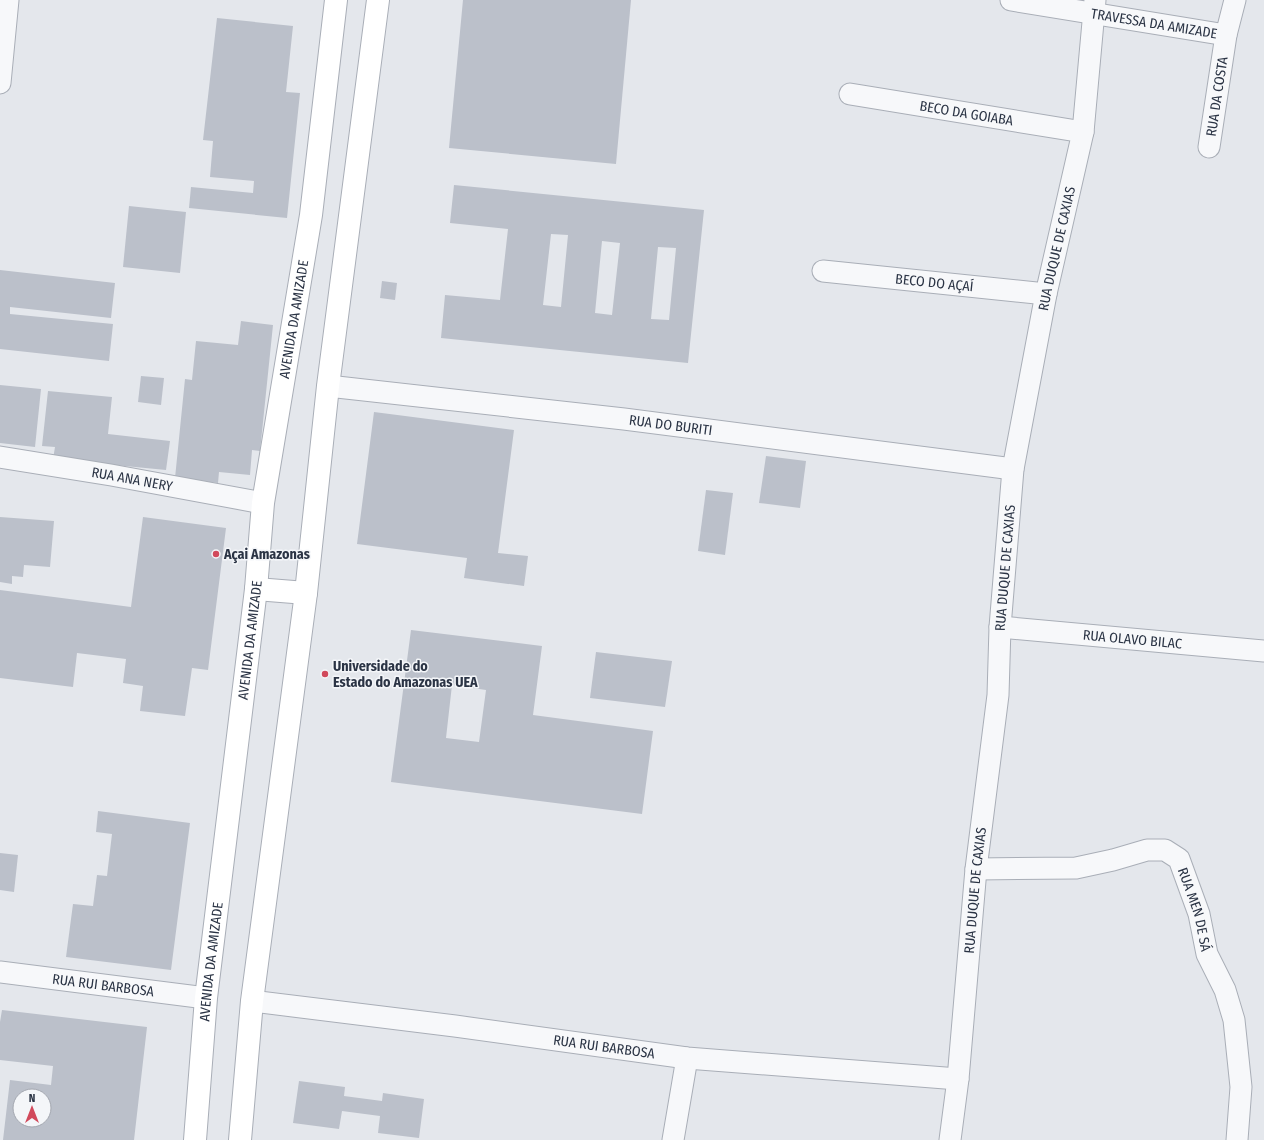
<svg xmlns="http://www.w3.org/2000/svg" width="1264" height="1140" viewBox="0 0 1264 1140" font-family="'Fira Sans Condensed',sans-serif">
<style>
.building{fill:#bbc0ca;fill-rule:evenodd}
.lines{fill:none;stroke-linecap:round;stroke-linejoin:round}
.minor-casing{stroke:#a9aeb7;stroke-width:23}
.secondary-casing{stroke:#a9aeb7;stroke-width:24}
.minor{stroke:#f7f8fa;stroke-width:21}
.secondary{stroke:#fff;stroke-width:22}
.poi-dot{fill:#d1495b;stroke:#f4f6f9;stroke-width:1.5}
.labels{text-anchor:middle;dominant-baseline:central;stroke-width:3;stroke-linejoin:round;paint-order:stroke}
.street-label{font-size:14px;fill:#2b3445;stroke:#f4f6f9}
.poi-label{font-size:14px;font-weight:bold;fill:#2b3445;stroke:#f4f6f9;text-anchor:start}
</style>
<rect width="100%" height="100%" fill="#e4e7ec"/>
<g class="building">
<path d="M463,0H631L616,164L449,148Z"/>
<path d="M217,18L293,26L286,92L300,93L287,218L189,208L191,187L253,193L254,181L210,177L213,141L203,140Z"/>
<path d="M454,185L704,210L688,363L441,338L445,295L500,300L508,229L450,223ZM551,234L568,235L561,307L543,305ZM602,241L620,243L612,315L595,313ZM658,247L676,248L669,320L651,319Z"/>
<path d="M129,206L186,212L180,273L123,267Z"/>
<path d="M0,270L115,283L111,318L10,307V314L113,324L109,361L0,349Z"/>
<path d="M382,281L397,283L395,300L380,298Z"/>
<path d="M241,321L273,325L260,451L252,450L250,475L219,472L218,483L175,478L185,379L192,380L196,341L238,345Z"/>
<path d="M141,376L164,378L161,405L138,402Z"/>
<path d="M0,385L41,389L35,447L0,443Z"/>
<path d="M48,391L112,397L108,434L170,441L166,470L53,459L55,447L42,446Z"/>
<path d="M374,412L514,430L498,553L528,556L524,586L464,578L467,558L357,544Z"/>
<path d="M766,456L806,461L800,508L759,503Z"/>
<path d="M706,490L733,493L725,555L698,551Z"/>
<path d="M0,517L54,521L50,567L24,565L23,577L12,576V584L0,582Z"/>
<path d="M143,517L226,528L208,670L192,668L185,716L140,711L143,686L123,683L126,659L77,653L73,687L0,678V590L131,607Z"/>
<path d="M411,630L542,646L533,715L653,731L642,814L391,782ZM452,685L486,690L479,742L446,738Z"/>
<path d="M596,652L672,661L665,707L590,698Z"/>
<path d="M98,811L190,823L171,970L66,957L73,904L93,906L97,875L107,876L112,834L96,832Z"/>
<path d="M0,853L18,855L14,892L0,890Z"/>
<path d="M2,1010L147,1027L134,1140H3L10,1080L51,1085L53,1066L0,1060V1022ZM20,1096H44V1120H20Z"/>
<path d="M299,1081L345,1087L344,1096L382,1101L383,1093L424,1099L419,1138L378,1133L380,1116L342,1111L339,1129L293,1123Z"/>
</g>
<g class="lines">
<defs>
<g id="minor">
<path id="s1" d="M1011,0L1226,35"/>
<path d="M0,83L8,0"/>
<path id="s2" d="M850,94L1083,132"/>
<path id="s3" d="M1209,147L1226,35L1235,0"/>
<path id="s4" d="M823,271L1046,294"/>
<path id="s5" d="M328,386L624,419L1013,469"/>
<path id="s6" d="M0,457L111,475L263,503"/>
<path id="s7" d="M1000,627L1264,651"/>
<path id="s8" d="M976,869L1076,868L1113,860L1147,850H1165L1179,859L1199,914L1207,954L1225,990L1234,1020L1241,1087L1237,1140"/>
<path id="s9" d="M0,972L206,998"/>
<path id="s10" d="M252,1001L455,1026L687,1058L958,1079"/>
<path d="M673,1140L687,1058"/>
<path id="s11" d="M950,1140L958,1079L976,869L998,695L1000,627L1013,469L1046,294L1083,132L1095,0"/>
</g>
<g id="secondary">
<path d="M256,589L306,593"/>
<path id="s12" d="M195,1140L206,998L256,589L263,503L311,215L336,0"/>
<path d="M240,1140L252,1001L306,593L328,386L378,0"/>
</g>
</defs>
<use href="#minor" class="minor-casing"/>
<use href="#secondary" class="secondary-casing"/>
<use href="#minor" class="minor"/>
<use href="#secondary" class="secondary"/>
</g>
<g class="poi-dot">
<circle cx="216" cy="554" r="4"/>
<circle cx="325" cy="674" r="4"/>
</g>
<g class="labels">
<g class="street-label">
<text stroke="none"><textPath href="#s1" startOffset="145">TRAVESSA DA AMIZADE</textPath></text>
<text stroke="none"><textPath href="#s3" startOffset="51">RUA DA COSTA</textPath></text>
<text stroke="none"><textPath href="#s2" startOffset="118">BECO DA GOIABA</textPath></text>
<text stroke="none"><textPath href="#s11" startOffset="899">RUA DUQUE DE CAXIAS</textPath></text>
<text stroke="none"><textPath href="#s4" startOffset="112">BECO DO AÇAÍ</textPath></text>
<text stroke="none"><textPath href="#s12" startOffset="827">AVENIDA DA AMIZADE</textPath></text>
<text stroke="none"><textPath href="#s5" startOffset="345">RUA DO BURITI</textPath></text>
<text stroke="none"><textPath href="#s6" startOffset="134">RUA ANA NERY</textPath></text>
<text stroke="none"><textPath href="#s11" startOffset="575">RUA DUQUE DE CAXIAS</textPath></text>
<text stroke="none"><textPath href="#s7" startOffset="133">RUA OLAVO BILAC</textPath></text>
<text stroke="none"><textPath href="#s12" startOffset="503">AVENIDA DA AMIZADE</textPath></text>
<text stroke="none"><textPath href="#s11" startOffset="251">RUA DUQUE DE CAXIAS</textPath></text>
<text stroke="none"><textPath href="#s8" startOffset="261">RUA MEN DE SÁ</textPath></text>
<text stroke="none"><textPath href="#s12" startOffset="179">AVENIDA DA AMIZADE</textPath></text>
<text stroke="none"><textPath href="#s9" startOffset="104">RUA RUI BARBOSA</textPath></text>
<text stroke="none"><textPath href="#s10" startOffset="355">RUA RUI BARBOSA</textPath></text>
</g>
<g class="poi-label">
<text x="224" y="554">Açai Amazonas</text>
<text x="333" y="666">Universidade do<tspan x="333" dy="16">Estado do Amazonas UEA</tspan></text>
</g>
</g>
<g transform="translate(32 1108)"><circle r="19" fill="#f4f6f9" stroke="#a4a8b1"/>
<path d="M0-3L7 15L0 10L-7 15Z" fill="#d1495b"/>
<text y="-6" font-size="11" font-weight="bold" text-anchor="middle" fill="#2b3445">N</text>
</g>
</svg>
